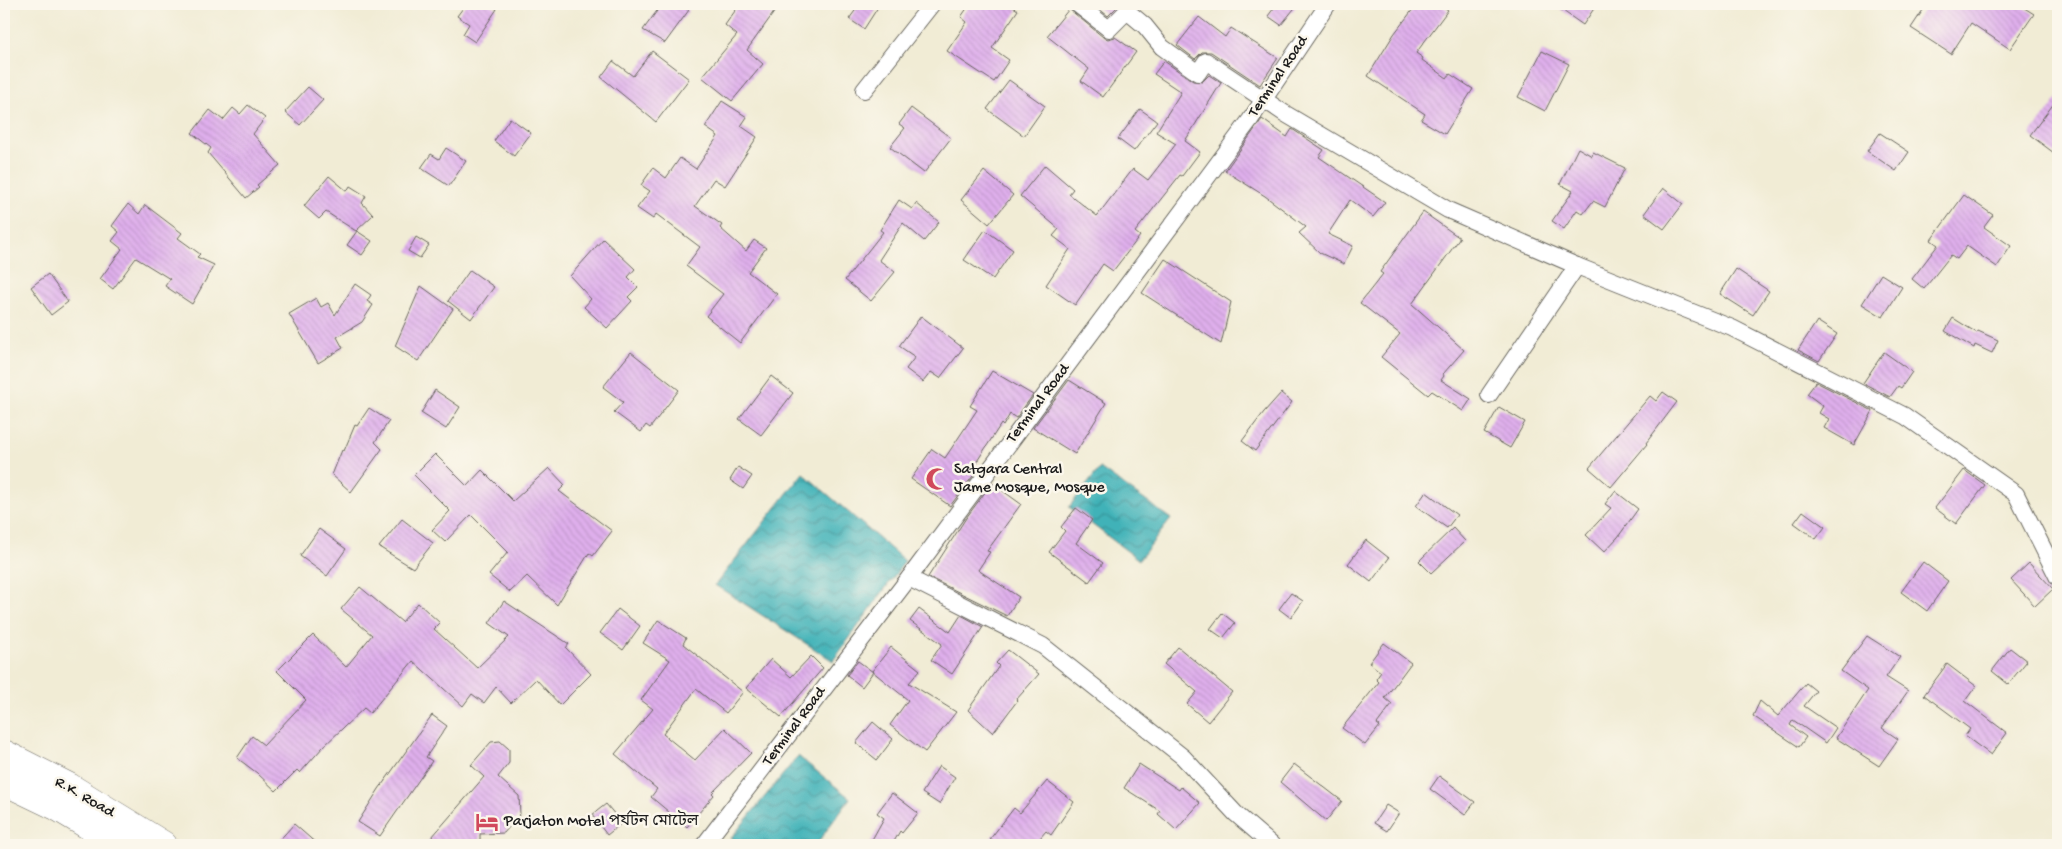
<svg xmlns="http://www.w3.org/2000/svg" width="2062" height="849" viewBox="0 0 2062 849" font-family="'Gochi Hand','Noto Sans Bengali',sans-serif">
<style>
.water{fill:url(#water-waves);stroke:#2e676a}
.building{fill:url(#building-back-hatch)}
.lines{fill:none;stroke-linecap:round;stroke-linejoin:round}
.street-casing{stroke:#67655d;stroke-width:18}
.highway-casing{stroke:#67655d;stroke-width:29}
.street{stroke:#fff;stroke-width:16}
.highway{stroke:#fff;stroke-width:28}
.labels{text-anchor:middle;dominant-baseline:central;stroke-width:5;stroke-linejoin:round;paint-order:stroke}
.street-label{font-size:16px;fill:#1c1c1c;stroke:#fbf7ec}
.poi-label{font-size:16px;fill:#1c1c1c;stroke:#fbf7ec;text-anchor:start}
</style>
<defs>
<pattern id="water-waves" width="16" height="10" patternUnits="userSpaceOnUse" patternTransform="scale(1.25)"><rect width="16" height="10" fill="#41b2b8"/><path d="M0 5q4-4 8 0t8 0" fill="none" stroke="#369095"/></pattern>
<pattern id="building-back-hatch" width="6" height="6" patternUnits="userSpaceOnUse" patternTransform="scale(1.25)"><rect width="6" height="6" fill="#dfafec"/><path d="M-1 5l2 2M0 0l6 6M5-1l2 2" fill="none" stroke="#bf96ca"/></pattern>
</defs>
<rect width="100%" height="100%" fill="#fbf7ec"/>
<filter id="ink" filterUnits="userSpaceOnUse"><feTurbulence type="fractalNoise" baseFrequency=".02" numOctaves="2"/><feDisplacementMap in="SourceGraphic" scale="10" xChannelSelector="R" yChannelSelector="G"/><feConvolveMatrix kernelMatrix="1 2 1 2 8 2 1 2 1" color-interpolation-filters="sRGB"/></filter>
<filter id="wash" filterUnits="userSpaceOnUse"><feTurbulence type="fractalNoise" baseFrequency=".0096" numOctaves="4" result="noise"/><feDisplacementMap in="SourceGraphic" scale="20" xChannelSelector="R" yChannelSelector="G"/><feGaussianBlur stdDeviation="1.12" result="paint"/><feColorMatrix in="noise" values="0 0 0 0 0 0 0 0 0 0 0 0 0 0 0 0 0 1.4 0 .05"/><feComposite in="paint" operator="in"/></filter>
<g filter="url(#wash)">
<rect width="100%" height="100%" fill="#f1ecd5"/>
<g class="water">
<path d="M1100,468L1171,519L1139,560L1069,507Z"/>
<path d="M803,473L905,561L833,661L715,585Z"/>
<path d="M798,756L850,798L816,845H739L731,838Z"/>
</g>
<g id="blocks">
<g class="building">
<path d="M466,4H489L497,9L475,42L463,34L469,24L457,16Z"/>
<path d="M662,4H676L689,10L665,43L643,30Z"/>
<path d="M740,4H780L747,50L763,64L732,101L702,77L737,35L725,25Z"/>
<path d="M860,4H880L864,29L849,19Z"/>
<path d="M970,4H1008L1018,10L992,48L1009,60L994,82L947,51L967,22L961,17Z"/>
<path d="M1093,4H1120L1108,16Z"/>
<path d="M1277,4H1298L1281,25L1268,16Z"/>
<path d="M1417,4H1440L1448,10L1416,53L1423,58L1422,60L1447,78L1450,74L1473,89L1445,134L1421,120L1425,114L1368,76L1394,34Z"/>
<path d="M1553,4H1597L1583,25Z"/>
<path d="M1927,4H2018L2034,14L2010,49L1971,23L1951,54L1911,28Z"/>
<path d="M1069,9L1103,37L1108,39L1115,37L1136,52L1103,97L1081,81L1089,69L1047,36Z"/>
<path d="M1199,17L1225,37L1231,28L1278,58L1260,85L1211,52H1202L1195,59L1177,45Z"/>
<path d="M652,51L689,79L656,122L601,77L613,61L633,76Z"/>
<path d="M1542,51L1569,64L1545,111L1518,97Z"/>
<path d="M1164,61L1193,81L1202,82L1209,75L1221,83L1185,141L1200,152L1182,176L1180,175L1135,232L1140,236L1113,271L1103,264L1075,305L1046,285L1070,249L1053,236L1059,229L1020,196L1045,165L1073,189L1069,194L1097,216L1133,169L1148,180L1176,144L1156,132L1181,92L1154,74Z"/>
<path d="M1009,80L1045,106L1024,136L987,109Z"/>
<path d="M308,87L323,100L300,125L285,112Z"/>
<path d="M2058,98V156L2030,135Z"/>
<path d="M722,101L747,117L741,126L757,137L725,186L714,179L695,206L722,225L720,228L746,251L754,240L766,248L748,272L777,294L740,343L706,316L723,294L686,266L700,247L656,214L653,219L637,208L650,191L641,185L653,168L666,178L680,158L696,169L718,136L705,127Z"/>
<path d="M248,105L265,118L253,134L280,165L257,185L259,187L246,198L208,153L211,148L192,133L210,110L223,120L233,108L240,114Z"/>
<path d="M911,108L951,138L924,173L890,147L905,128L899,124Z"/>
<path d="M1140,109L1157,121L1134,151L1118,139Z"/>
<path d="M510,118L531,133L514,156L494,141Z"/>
<path d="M1262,119L1287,137L1292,129L1324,150L1319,157L1385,202L1373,217L1350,200L1328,234L1353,246L1344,264L1320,253L1299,233L1306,227L1265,196L1225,171Z"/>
<path d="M1880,133L1909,152L1896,171L1867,151Z"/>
<path d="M446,148L466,161L449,186L421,168L431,154L439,159Z"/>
<path d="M1578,148L1592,156L1593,152L1625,168L1605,207L1593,201L1583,214L1577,210L1564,229L1552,221L1573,191L1560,184Z"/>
<path d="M984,171L1013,195L989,224L961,200Z"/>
<path d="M329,176L347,191L350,186L366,196L362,203L373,215L356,231L326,212L319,219L304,206Z"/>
<path d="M1663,188L1683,204L1664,229L1644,214Z"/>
<path d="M1964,195L1993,215L1984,227L2011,246L1997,267L1967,246L1957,259L1951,255L1924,289L1912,279L1938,245L1931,240Z"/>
<path d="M899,200L912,209L916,203L939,222L924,241L903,223L879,260L895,272L871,301L845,280L883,232L880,230Z"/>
<path d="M128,204L139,214L145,205L182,233L178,238L200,254L197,257L214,265L192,304L165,286L170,279L136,258L113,289L100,279L122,249L112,241L119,232L112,226Z"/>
<path d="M1423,212L1460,238L1412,304L1464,350L1443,374L1444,376L1441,380L1471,399L1463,411L1432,391L1428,395L1381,357L1400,334L1360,303L1383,274L1380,272Z"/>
<path d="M985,230L1013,250L993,279L964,260Z"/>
<path d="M357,231L372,241L362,255L347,245Z"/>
<path d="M416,237L429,245L420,258L408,251Z"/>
<path d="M603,239L635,269L628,277L638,287L628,297L632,301L607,328L584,307L591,299L570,276Z"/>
<path d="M1165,259L1231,302L1221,344L1142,293Z"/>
<path d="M1736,269L1769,291L1753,315L1720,294Z"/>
<path d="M470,270L494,287L471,319L448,301Z"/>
<path d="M48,274L68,302L51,315L31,287Z"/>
<path d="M1881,274L1902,287L1883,317L1862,304Z"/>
<path d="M355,284L371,295L367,301L373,305L362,322L337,337L343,348L318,363L289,314L316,298L321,307L328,303L335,315Z"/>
<path d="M421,286L453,309L418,361L395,346Z"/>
<path d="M921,316L963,348L940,378L931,372L923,382L906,369L915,357L899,346Z"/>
<path d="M1953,318L1977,333L1978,331L1998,340L1992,353L1975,345L1974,348L1945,331Z"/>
<path d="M1817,321L1837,334L1819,361L1798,350Z"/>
<path d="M631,352L679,390L650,428L646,425L641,432L614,412L623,402L603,387Z"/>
<path d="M1884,352L1912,372L1901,388L1898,386L1890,397L1863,383Z"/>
<path d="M992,371L1033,395L1016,418L1010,414L1003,426L1001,424L972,469L976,472L950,506L911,479L932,449L945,458L977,410L970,406Z"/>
<path d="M771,376L793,393L761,435L739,419Z"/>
<path d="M1069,380L1106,403L1075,454L1033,428Z"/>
<path d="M1816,382L1873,411L1854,445L1824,428L1829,419L1819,413L1823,406L1807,394Z"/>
<path d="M435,390L460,407L446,429L421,413Z"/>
<path d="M1663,392L1677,402L1646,443L1647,444L1611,487L1589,468L1650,396L1656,401Z"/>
<path d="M1281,393L1292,402L1255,451L1242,441L1264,412Z"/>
<path d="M1499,407L1525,422L1510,448L1484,433Z"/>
<path d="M369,408L389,421L375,442L382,449L351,492L332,475L342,450L344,451L355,425L357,426Z"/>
<path d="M435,454L467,486L482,470L513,501L549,468L565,485L559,491L612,531L593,556L589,553L557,605L527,576L510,592L489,575L508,552L471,515L445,542L432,530L450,511L414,475Z"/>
<path d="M738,467L752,476L743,489L730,480Z"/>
<path d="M1964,470L1985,485L1956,524L1935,508Z"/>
<path d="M992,483L1021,504L987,551L990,552L978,570L1019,597L1007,616L928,577L966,518Z"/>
<path d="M1615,491L1638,509L1618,537L1604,552L1586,535L1611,508L1605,504Z"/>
<path d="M1426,492L1457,515L1447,528L1416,506Z"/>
<path d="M1076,508L1092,520L1076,543L1103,563L1089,582L1049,552L1065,531L1061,527Z"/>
<path d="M1803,511L1825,527L1816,539L1794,523Z"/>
<path d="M402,519L433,543L413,568L379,547Z"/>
<path d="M1453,528L1465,541L1431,573L1419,561Z"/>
<path d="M319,529L346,549L327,576L300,556Z"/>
<path d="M1366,540L1389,558L1371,582L1348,564Z"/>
<path d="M1923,562L1948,581L1927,611L1901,592Z"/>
<path d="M2029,563L2053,589L2035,606L2011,580Z"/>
<path d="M360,587L402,622L418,603L440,623L434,629L477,668L509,637L489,623L504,601L569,644L566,648L591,674L560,705L536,679L511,703L496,687L484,703L472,694L463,706L413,661L370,713L364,708L323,747L300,773L297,770L276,791L257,773L237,758L252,736L264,745L306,700L277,671L313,635L346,667L372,635L341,609Z"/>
<path d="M1291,593L1303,601L1291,618L1279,609Z"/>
<path d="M618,609L640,626L623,650L600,633Z"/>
<path d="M919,609L950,632L961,615L983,627L952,674L931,660L942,644L910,621Z"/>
<path d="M1222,613L1235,623L1223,638L1210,629Z"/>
<path d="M658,620L686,638L683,644L743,692L726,713L696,689L663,734L695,760L725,728L751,753L712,793L714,795L687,827L651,797L657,789L615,754L653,709L641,700L670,660L643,643Z"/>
<path d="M1867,636L1900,657L1886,677L1908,691L1882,728L1898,739L1879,766L1836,738L1868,690L1841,671Z"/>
<path d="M1384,643L1411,663L1385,698L1392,704L1377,724L1380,726L1365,745L1342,728L1379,682L1376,679L1381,672L1369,663Z"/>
<path d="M891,647L920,670L909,683L956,712L925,752L890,725L908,700L872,671Z"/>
<path d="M1178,647L1232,692L1208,722L1187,704L1197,692L1164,664Z"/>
<path d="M2010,648L2027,661L2008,684L1992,671Z"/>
<path d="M1008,650L1039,674L1016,700L1017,701L993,733L968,710L999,666L996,663Z"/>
<path d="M811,656L823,668L781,717L746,688L771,659L791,677Z"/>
<path d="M858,661L873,672L862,687L847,675Z"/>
<path d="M1947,664L1976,686L1965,701L2007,733L1991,755L1965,736L1970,729L1924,695Z"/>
<path d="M1806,683L1816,691L1804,706L1836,728L1826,743L1793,720L1790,725L1806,737L1799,747L1753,716L1760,701L1778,716Z"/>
<path d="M432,715L447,726L426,757L432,761L380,836L358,822L379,789Z"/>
<path d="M873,722L893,739L877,760L856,743Z"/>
<path d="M500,741L509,749V763L498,777L519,796L520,814L504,833L480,834V845H425L484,777L471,765L491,742Z"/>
<path d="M1139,764L1179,790L1181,787L1200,803L1176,830L1158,814L1160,811L1124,788Z"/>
<path d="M1294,764L1342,801L1326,821L1280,782Z"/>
<path d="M939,766L955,777L939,804L922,793Z"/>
<path d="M1439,776L1475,802L1465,815L1430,789Z"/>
<path d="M1047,781L1074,802L1051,835L1046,831L1034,845H997L990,839L1014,808L1020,813Z"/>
<path d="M892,793L918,813L902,833L900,831L892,845H869L884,818L877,813Z"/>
<path d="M606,804L622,823L607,835L592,815Z"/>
<path d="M1386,805L1399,813L1387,831L1374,823Z"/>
<path d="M294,824L318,845H275Z"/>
</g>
</g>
</g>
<g filter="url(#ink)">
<use href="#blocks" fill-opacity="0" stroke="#67655d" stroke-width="1"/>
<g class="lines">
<defs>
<g id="street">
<path d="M1077,4L1109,29L1127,11L1145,26L1162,47L1198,73L1206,61L1284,113L1448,210L1577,266L1732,328L1905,416L2016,494L2058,578"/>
<path d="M864,90L932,4"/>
<path d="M1489,395L1577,266"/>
<path d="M909,578L1043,646L1183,757L1236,814L1272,845"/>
<path d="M704,845L909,578L1250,120L1328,4"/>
</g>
<g id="highway">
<path d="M4,754L69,787L163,845"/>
<path d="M4,781L58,807L121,845"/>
</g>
</defs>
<use href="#street" class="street-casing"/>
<use href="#highway" class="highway-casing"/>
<use href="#street" class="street"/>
<use href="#highway" class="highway"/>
</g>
</g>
<defs>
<symbol id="mosque-bare" viewBox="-9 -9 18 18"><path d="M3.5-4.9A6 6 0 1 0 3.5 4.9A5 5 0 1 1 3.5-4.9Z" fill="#d1495b" stroke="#fbf7ec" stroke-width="2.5" paint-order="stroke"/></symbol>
<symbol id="hotel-bare" viewBox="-9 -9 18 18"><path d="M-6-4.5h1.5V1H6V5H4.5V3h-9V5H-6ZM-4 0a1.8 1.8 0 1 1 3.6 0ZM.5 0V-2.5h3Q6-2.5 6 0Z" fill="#d1495b" stroke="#fbf7ec" stroke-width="2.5" paint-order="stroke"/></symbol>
</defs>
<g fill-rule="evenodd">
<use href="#mosque-bare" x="921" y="463" width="32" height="32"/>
<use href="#hotel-bare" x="471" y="806" width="32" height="32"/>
</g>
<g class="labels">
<g class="street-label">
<text transform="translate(1279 77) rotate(-56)">Terminal Road</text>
<text transform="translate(1039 404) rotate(-53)">Terminal Road</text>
<text transform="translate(795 727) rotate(-53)">Terminal Road</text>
<text transform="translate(84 798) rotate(30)">R.K. Road</text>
</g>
<g class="poi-label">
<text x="954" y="470">Satgara Central<tspan x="954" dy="18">Jame Mosque, Mosque</tspan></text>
<text x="504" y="822">Parjaton Motel পর্যটন মোটেল</text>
</g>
</g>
<rect width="2062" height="849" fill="none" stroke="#fbf7ec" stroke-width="20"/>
</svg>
